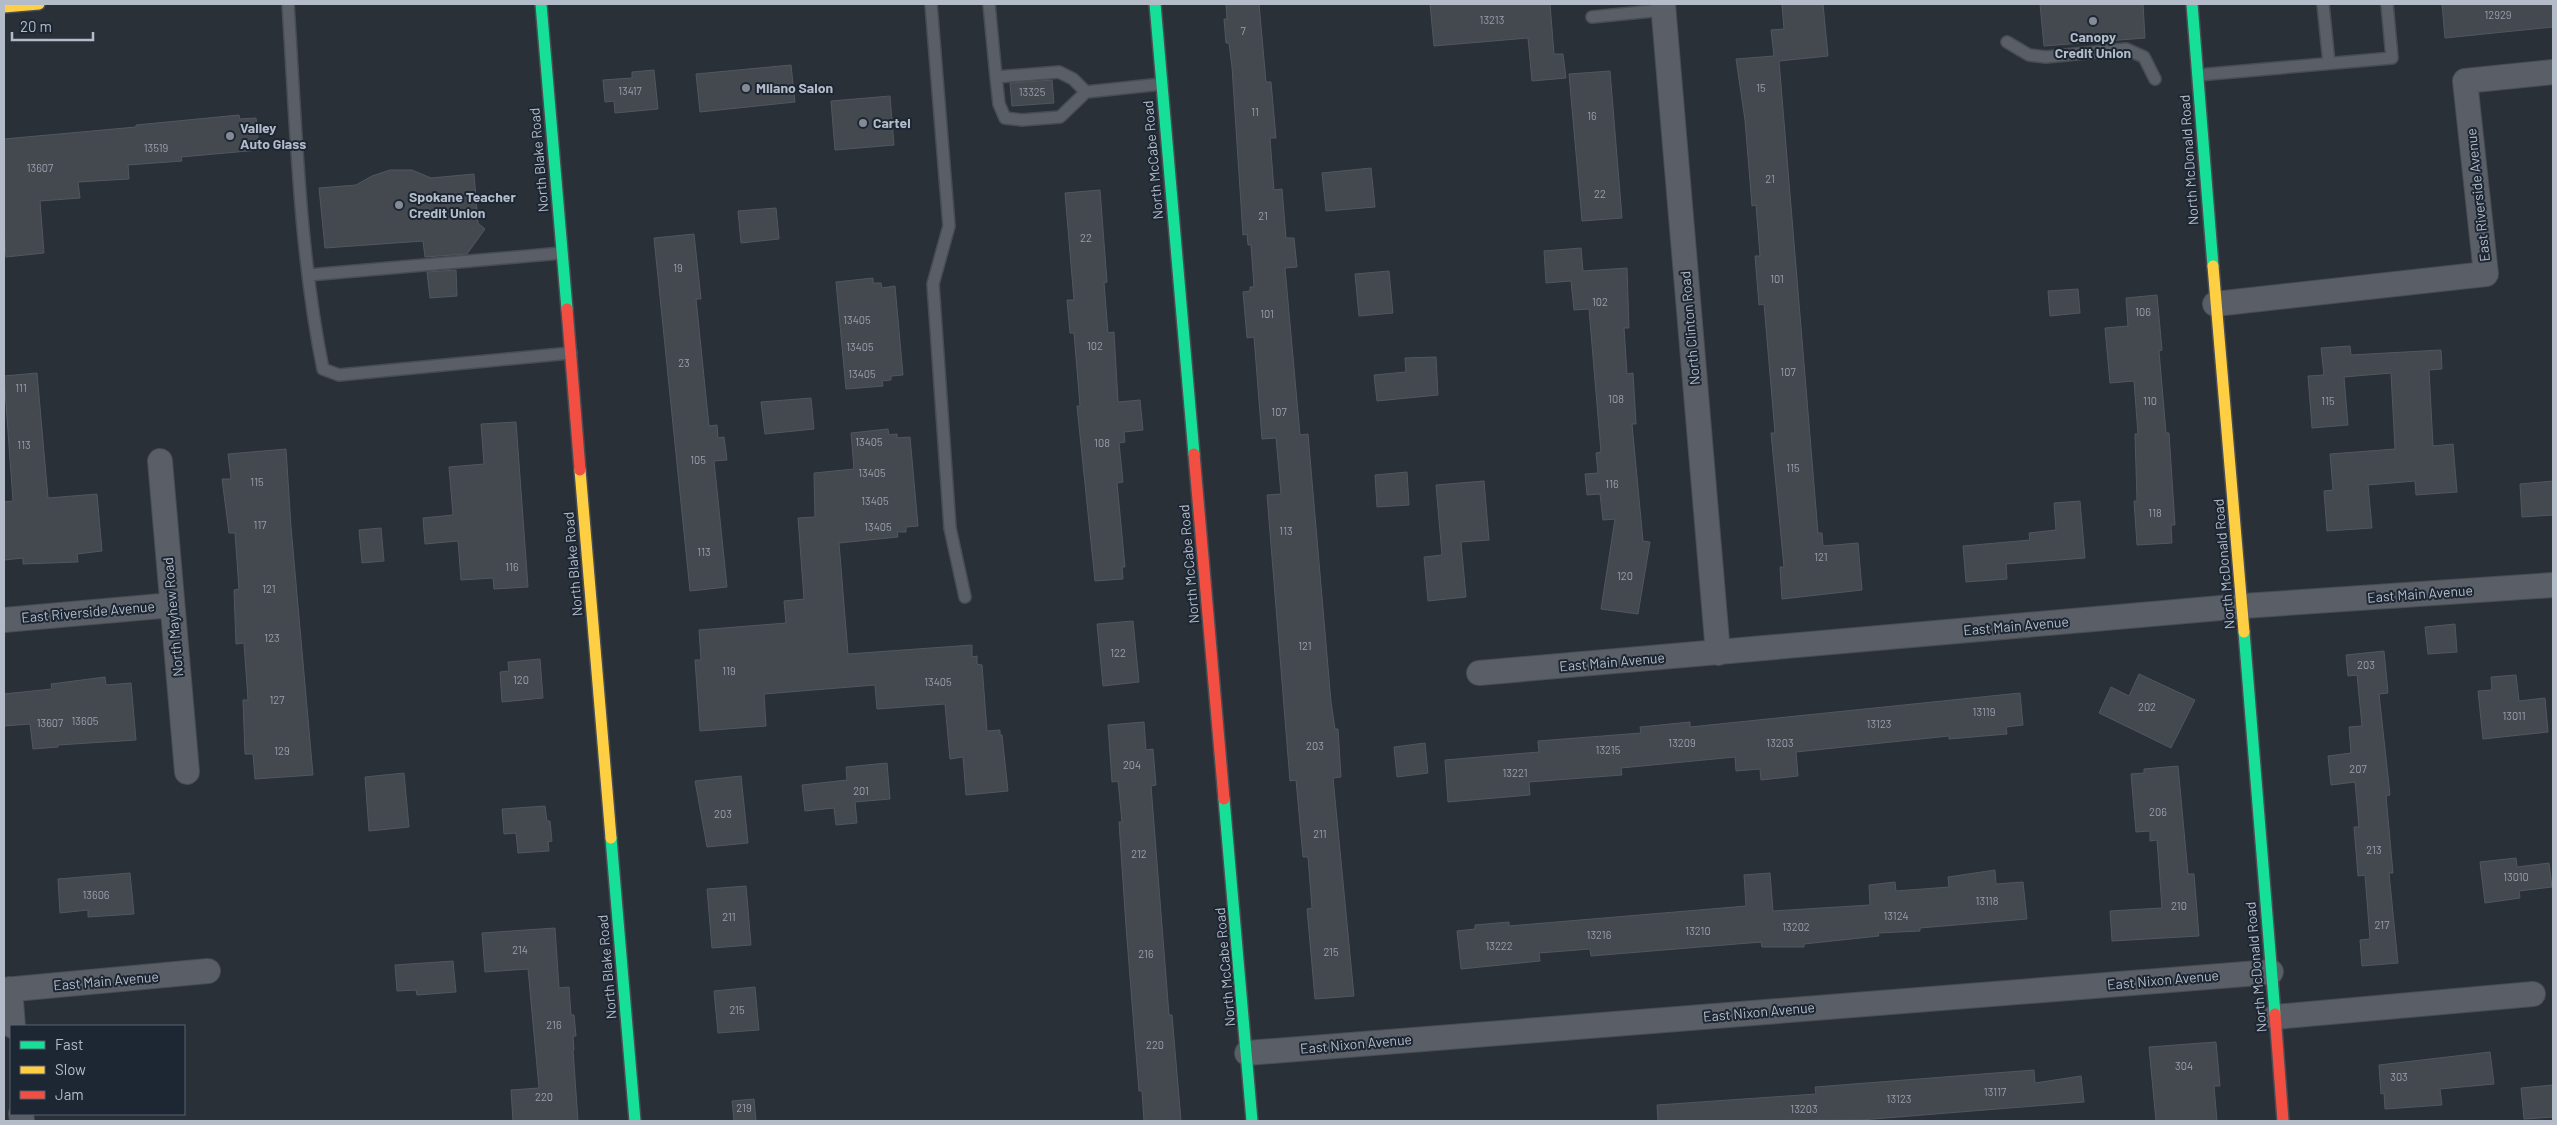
<svg xmlns="http://www.w3.org/2000/svg" width="2557" height="1125" font-family="Barlow,sans-serif">
	<rect width="100%" height="100%" fill="#2a3038"/>
	<!-- building -->
	<path fill="#444950" stroke="#52575f" d="M1226,4H1259L1266,82H1271L1276,138H1270L1274,190L1282,189L1286,238H1294L1297,267L1285,268L1300,435L1308,434L1331,702L1335,729H1338L1341,777L1333,778L1354,996L1315,999L1307,909L1312,908L1308,857H1303L1296,780L1290,781L1267,495L1281,494L1276,438L1262,439L1254,337L1247,338L1243,292L1250,291V287H1254L1251,245H1248L1247,234L1243,235L1232,67L1229,43H1226L1224,19H1227Z
		M1430,4H1550L1554,54H1563L1566,78L1532,81L1528,38L1434,46Z
		M1782,4H1823L1828,56L1779,61L1818,533H1822L1823,546L1858,543L1862,590L1782,599L1780,567H1784L1771,433H1775L1764,304L1759,305L1755,256H1760L1756,205L1752,206L1745,120L1736,59L1774,56L1771,30L1784,29Z
		M2040,4H2143L2145,38L2044,46Z
		M2442,4H2553V27L2445,38Z
		M791,65L795,102L700,112L696,74Z
		M654,70L658,109L615,113L614,101L605,102L603,80L632,78V72Z
		M1610,71L1622,218L1582,221L1569,74Z
		M1052,80L1054,103L1012,106L1010,83Z
		M890,96L894,145L835,150L831,101Z
		M239,115L240,119L256,118L259,150L181,157L182,161L128,165L129,179L78,182L80,198L40,201L44,253L6,257L4,230V139L136,127V125Z
		M1371,168L1375,207L1326,211L1322,173Z
		M390,170H412L431,178L474,174L478,223L485,229L467,254L425,257L423,241L325,248L319,188L356,185L372,176Z
		M1100,190L1107,282L1104,283L1108,333L1114,332L1118,402L1140,400L1143,430L1124,432L1125,442L1119,443L1123,482L1117,483L1125,567H1122L1123,579L1095,581L1077,406H1080L1074,333H1070L1067,300H1074L1065,193Z
		M776,208L779,239L741,243L738,211Z
		M694,234L701,299H696L709,426L717,425L718,438L724,437L727,460L714,461L727,587L690,591L654,238Z
		M1581,248L1583,271L1627,268L1629,328H1624L1627,374L1633,373L1636,424H1632L1643,541L1650,542L1638,614L1601,609L1615,519L1603,520L1600,494L1587,495L1585,474L1598,473L1596,453L1601,452L1589,309L1574,310L1571,281L1546,283L1544,251Z
		M456,270L457,296L430,298L427,272Z
		M1389,271L1393,313L1359,316L1355,274Z
		M873,278V283H881L882,288L895,286L903,375L891,376V380L882,381L883,386L846,389L836,282Z
		M2078,289L2080,313L2050,316L2048,291Z
		M2157,295L2162,350L2159,351L2166,433H2169L2175,525H2171L2172,543L2137,545L2134,501H2137L2135,434H2138L2134,381L2110,383L2105,328L2128,326L2126,298Z
		M2350,346L2351,355L2441,350L2442,369L2429,370L2433,446L2453,444L2457,492L2416,495L2415,481L2368,485L2372,528L2327,531L2324,491L2333,490L2330,454L2395,449L2391,373L2344,377L2348,425L2312,428L2308,376L2324,375L2321,348Z
		M1436,357L1438,395L1377,401L1374,375L1406,372L1405,358Z
		M37,373L48,498L97,494L102,551L77,554L78,562L23,564V558L4,560V502L13,501L4,376Z
		M811,398L814,429L765,434L761,402Z
		M516,422L528,587L494,589L493,578L461,580L458,541L425,544L423,518L453,515L449,467L484,464L481,424Z
		M888,429L889,435L897,434V438L910,437L918,526L906,527V532H897L898,537L839,543L848,654L972,645V657L977,656V664L982,665L987,731L1000,730V735H1002L1008,791L966,795L963,757L950,759L945,704L877,709L875,685L764,694L766,726L700,731L695,660H701L699,630L786,623L784,601L804,599L798,518L815,517L814,473L854,469L851,433Z
		M286,449L291,527L313,775L255,779L253,754H245L243,700H248L244,643L236,644L234,590L239,589L235,533H229L222,479H231L228,454Z
		M1407,472L1409,505L1377,507L1375,475Z
		M1484,481L1489,540L1461,542L1466,597L1428,601L1424,557L1442,555L1436,485Z
		M2553,481V515L2522,517L2520,484Z
		M2080,501L2085,558L2006,564L2007,579L1966,582L1963,546L2030,540L2029,533L2056,530L2054,503Z
		M381,528L384,561L362,563L359,530Z
		M1133,621L1139,682L1103,686L1097,624Z
		M2455,624L2457,652L2428,654L2425,627Z
		M2384,651L2388,693L2379,694L2390,795L2386,796L2393,873H2389L2398,963L2362,966L2360,940L2370,939L2365,875L2358,876L2354,827H2359L2355,782L2331,785L2328,756L2351,753L2349,727L2362,726L2357,675L2348,676L2346,655Z
		M540,659L543,698L502,702L500,672L509,671L508,662Z
		M2139,674L2195,700L2171,748L2099,713L2111,687L2129,696Z
		M2516,675L2519,701L2545,698L2548,732L2483,739L2478,691L2492,690L2491,677Z
		M105,677L106,685L131,683L136,740L58,745V747L33,749L30,724L4,726V694L52,689L51,684Z
		M2020,693L2023,725L2006,727L2007,734L1949,739V736L1796,752L1798,776L1761,780L1760,769L1736,771L1735,757L1621,768L1622,775L1529,782L1530,795L1448,802L1445,760L1539,752L1538,741L1641,733L1640,727L1690,722V727Z
		M1144,722L1146,750L1153,749L1156,785L1151,786L1169,1015H1172L1181,1121H1144L1142,1091H1139L1126,926L1119,822H1122L1118,781L1112,782L1108,725Z
		M1425,743L1428,773L1397,777L1394,747Z
		M887,763L890,799L855,802L857,823L836,825L834,808L805,811L802,785L847,780L846,767Z
		M2178,766L2188,874H2194L2199,936L2112,941L2110,911L2162,908L2157,840L2150,841V831L2136,832L2131,774L2144,773V769Z
		M404,773L409,827L369,831L365,777Z
		M741,776L748,843L707,847L695,781Z
		M545,806L547,821H550L552,841L548,842L549,851L518,853L516,833L504,834L502,809Z
		M2516,858L2517,867L2549,863L2552,887L2519,891L2520,898L2485,903L2480,862Z
		M1995,870L1996,884L2023,882L2027,919L1920,928V931L1878,933L1879,936L1804,944V947H1762L1761,942L1591,956L1590,949L1539,953L1540,961L1461,969L1457,931L1475,929V925L1509,922V926L1746,906L1744,875L1770,873L1773,911L1870,905L1869,885L1895,882L1896,891L1949,887L1948,877Z
		M130,873L134,914L88,917V910L60,913L58,879Z
		M746,886L751,945L712,948L707,889Z
		M555,928L559,988L569,987L571,1015H574L576,1036H573L574,1050H573L578,1121H513L511,1090L539,1088L528,969L485,972L482,933Z
		M453,961L456,992L417,995L416,990L397,991L395,965Z
		M755,987L759,1030L718,1033L714,991Z
		M2216,1042L2220,1086H2214L2217,1121H2156L2149,1047Z
		M2490,1052L2494,1084L2440,1089L2442,1105L2385,1109L2384,1093L2381,1094L2379,1065Z
		M2034,1070L2035,1083L2081,1076L2084,1102L1861,1120L1658,1121L1657,1105L1816,1094L1815,1087Z
		M2553,1085V1117L2524,1119L2521,1088Z
		M754,1099L756,1121H734L732,1101Z"/>
	<g fill="none" stroke-linecap="round" stroke-linejoin="round">
		<!-- lane casing -->
		<g stroke="#484c53" stroke-width="14">
			<path id="lane" d="M288,4C296,124 299,251 323,369L339,375L571,353
				M931,4L949,226L933,284L950,528L965,597
				M989,4L996,77L1059,72L1073,79L1086,92L1162,84
				M2323,4L2329,63
				M1592,17L1663,10
				M2007,42L2029,55L2046,57L2126,49L2144,57L2155,79
				M2198,75L2392,58L2387,4
				M996,77L999,104L1005,118L1022,120L1060,117L1086,92
				M309,275L562,253"/>
		</g>
		<!-- street casing -->
		<g stroke="#484c53" stroke-width="26">
			<path id="street" d="M1663,4L1718,653
				M2215,304L2486,274L2465,81L2553,72
				M160,461L187,772
				M4,620L172,605
				M1479,673L2243,606L2553,585
				M10,989L13,1026
				M4,990L208,971
				M2275,1017L2533,994
				M1247,1053L2271,972
				M21,1114L22,1121"/>
		</g>
		<!-- fast casing -->
		<g stroke="#484c53" stroke-width="14">
			<path id="fast" d="M541,4L567,309
				M1155,4L1194,454
				M2192,4L2213,266
				M2244,632L2275,1014
				M1224,799L1252,1121
				M611,838L635,1121"/>
		</g>
		<!-- slow casing -->
		<g stroke="#484c53" stroke-width="14">
			<path id="slow" d="M4,7L39,4
				M2213,266L2244,632
				M580,470L611,838"/>
		</g>
		<!-- jam casing -->
		<g stroke="#484c53" stroke-width="14">
			<path id="jam" d="M567,309L580,470
				M1194,454L1224,799
				M2275,1014L2283,1121"/>
		</g>
		<!-- lane -->
		<use href="#lane" stroke="#5a5e66" stroke-width="11"/>
		<!-- street -->
		<use href="#street" stroke="#5a5e66" stroke-width="24"/>
		<!-- fast -->
		<use href="#fast" stroke="#16e098" stroke-width="11"/>
		<!-- slow -->
		<use href="#slow" stroke="#ffcf43" stroke-width="11"/>
		<!-- jam -->
		<use href="#jam" stroke="#f24e42" stroke-width="11"/>
	</g>
	<!-- markers -->
	<g fill="#848b96" stroke="#1d2633" stroke-width="2">
		<circle cx="2093" cy="21" r="5"/>
		<circle cx="746" cy="88" r="5"/>
		<circle cx="863" cy="123" r="5"/>
		<circle cx="230" cy="136" r="5"/>
		<circle cx="399" cy="205" r="5"/>
	</g>
	<g text-anchor="middle" stroke-width="4" stroke-linejoin="round" paint-order="stroke">
		<!-- number labels -->
		<g font-size="11" fill="#989fab">
			<text x="2498" y="19">12929</text>
			<text x="1492" y="24">13213</text>
			<text x="1243" y="35">7</text>
			<text x="1761" y="92">15</text>
			<text x="630" y="95">13417</text>
			<text x="1032" y="96">13325</text>
			<text x="1255" y="116">11</text>
			<text x="1592" y="120">16</text>
			<text x="156" y="152">13519</text>
			<text x="40" y="172">13607</text>
			<text x="1770" y="183">21</text>
			<text x="1600" y="198">22</text>
			<text x="1263" y="220">21</text>
			<text x="1086" y="242">22</text>
			<text x="678" y="272">19</text>
			<text x="1777" y="283">101</text>
			<text x="1600" y="306">102</text>
			<text x="2143" y="316">106</text>
			<text x="1267" y="318">101</text>
			<text x="857" y="324">13405</text>
			<text x="1095" y="350">102</text>
			<text x="860" y="351">13405</text>
			<text x="684" y="367">23</text>
			<text x="1788" y="376">107</text>
			<text x="862" y="378">13405</text>
			<text x="21" y="392">111</text>
			<text x="1616" y="403">108</text>
			<text x="2150" y="405">110</text>
			<text x="2328" y="405">115</text>
			<text x="1279" y="416">107</text>
			<text x="869" y="446">13405</text>
			<text x="1102" y="447">108</text>
			<text x="24" y="449">113</text>
			<text x="698" y="464">105</text>
			<text x="1793" y="472">115</text>
			<text x="872" y="477">13405</text>
			<text x="257" y="486">115</text>
			<text x="1612" y="488">116</text>
			<text x="875" y="505">13405</text>
			<text x="2155" y="517">118</text>
			<text x="260" y="529">117</text>
			<text x="878" y="531">13405</text>
			<text x="1286" y="535">113</text>
			<text x="704" y="556">113</text>
			<text x="1821" y="561">121</text>
			<text x="512" y="571">116</text>
			<text x="1625" y="580">120</text>
			<text x="269" y="593">121</text>
			<text x="272" y="642">123</text>
			<text x="1305" y="650">121</text>
			<text x="1118" y="657">122</text>
			<text x="2366" y="669">203</text>
			<text x="729" y="675">119</text>
			<text x="521" y="684">120</text>
			<text x="938" y="686">13405</text>
			<text x="277" y="704">127</text>
			<text x="2147" y="711">202</text>
			<text x="1984" y="716">13119</text>
			<text x="2514" y="720">13011</text>
			<text x="85" y="725">13605</text>
			<text x="50" y="727">13607</text>
			<text x="1879" y="728">13123</text>
			<text x="1682" y="747">13209</text>
			<text x="1780" y="747">13203</text>
			<text x="1315" y="750">203</text>
			<text x="1608" y="754">13215</text>
			<text x="282" y="755">129</text>
			<text x="1132" y="769">204</text>
			<text x="2358" y="773">207</text>
			<text x="1515" y="777">13221</text>
			<text x="861" y="795">201</text>
			<text x="2158" y="816">206</text>
			<text x="723" y="818">203</text>
			<text x="1320" y="838">211</text>
			<text x="2374" y="854">213</text>
			<text x="1139" y="858">212</text>
			<text x="2516" y="881">13010</text>
			<text x="96" y="899">13606</text>
			<text x="1987" y="905">13118</text>
			<text x="2179" y="910">210</text>
			<text x="1896" y="920">13124</text>
			<text x="729" y="921">211</text>
			<text x="2382" y="929">217</text>
			<text x="1796" y="931">13202</text>
			<text x="1698" y="935">13210</text>
			<text x="1599" y="939">13216</text>
			<text x="1499" y="950">13222</text>
			<text x="520" y="954">214</text>
			<text x="1331" y="956">215</text>
			<text x="1146" y="958">216</text>
			<text x="737" y="1014">215</text>
			<text x="554" y="1029">216</text>
			<text x="1155" y="1049">220</text>
			<text x="2184" y="1070">304</text>
			<text x="2399" y="1081">303</text>
			<text x="1995" y="1096">13117</text>
			<text x="544" y="1101">220</text>
			<text x="1899" y="1103">13123</text>
			<text x="744" y="1112">219</text>
			<text x="1804" y="1113">13203</text>
		</g>
		<!-- poi labels -->
		<g font-size="14" font-weight="bold" fill="#b4bcc9" stroke="#1d2633" text-anchor="start">
			<text x="2093" y="42" text-anchor="middle">Canopy<tspan x="2093" dy="16">Credit Union</tspan></text>
			<text x="756" y="93">Milano Salon</text>
			<text x="873" y="128">Cartel</text>
			<text x="240" y="133">Valley<tspan x="240" dy="16">Auto Glass</tspan></text>
			<text x="409" y="202">Spokane Teacher<tspan x="409" dy="16">Credit Union</tspan></text>
		</g>
		<!-- street labels -->
		<g font-size="14" fill="#b4bcc9" stroke="#1d2633">
			<text transform="translate(539 160) rotate(-95)" y="5">North Blake Road</text>
			<text transform="translate(1153 160) rotate(-95)" y="5">North McCabe Road</text>
			<text transform="translate(2189 160) rotate(-94)" y="5">North McDonald Road</text>
			<text transform="translate(2478 195) rotate(-96)" y="5">East Riverside Avenue</text>
			<text transform="translate(1690 328) rotate(-95)" y="5">North Clinton Road</text>
			<text transform="translate(573 564) rotate(-95)" y="5">North Blake Road</text>
			<text transform="translate(1189 564) rotate(-95)" y="5">North McCabe Road</text>
			<text transform="translate(2224 564) rotate(-95)" y="5">North McDonald Road</text>
			<text transform="translate(2420 594) rotate(-4)" y="5">East Main Avenue</text>
			<text transform="translate(88 612) rotate(-5)" y="5">East Riverside Avenue</text>
			<text transform="translate(173 617) rotate(-95)" y="5">North Mayhew Road</text>
			<text transform="translate(2016 626) rotate(-5)" y="5">East Main Avenue</text>
			<text transform="translate(1612 662) rotate(-5)" y="5">East Main Avenue</text>
			<text transform="translate(607 967) rotate(-95)" y="5">North Blake Road</text>
			<text transform="translate(1225 967) rotate(-95)" y="5">North McCabe Road</text>
			<text transform="translate(2256 967) rotate(-95)" y="5">North McDonald Road</text>
			<text transform="translate(2163 980) rotate(-5)" y="5">East Nixon Avenue</text>
			<text transform="translate(106 981) rotate(-5)" y="5">East Main Avenue</text>
			<text transform="translate(1759 1012) rotate(-5)" y="5">East Nixon Avenue</text>
			<text transform="translate(1356 1044) rotate(-5)" y="5">East Nixon Avenue</text>
		</g>
	</g>
	<!-- border -->
	<rect width="2557" height="1125" fill="none" stroke="#b4bcc9" stroke-width="10"/>
	<!-- legend -->
	<rect x="10" y="1025" width="175" height="90" fill="#1d2633" stroke="#59626f"/>
	<rect x="20" y="1041" width="25" height="8" fill="#16e098" stroke="#59626f"/>
	<text x="55" y="1050" font-size="15" fill="#b4bcc9">Fast</text>
	<rect x="20" y="1066" width="25" height="8" fill="#ffcf43" stroke="#59626f"/>
	<text x="55" y="1075" font-size="15" fill="#b4bcc9">Slow</text>
	<rect x="20" y="1091" width="25" height="8" fill="#f24e42" stroke="#59626f"/>
	<text x="55" y="1100" font-size="15" fill="#b4bcc9">Jam</text>
	<!-- scale -->
	<path d="M12 32v8h81v-8" fill="none" stroke="#b4bcc9" stroke-width="2.5"/>
	<text x="20" y="32" font-size="15" fill="#b4bcc9" stroke="#1d2633" stroke-width="4" paint-order="stroke">20 m</text>
</svg>
